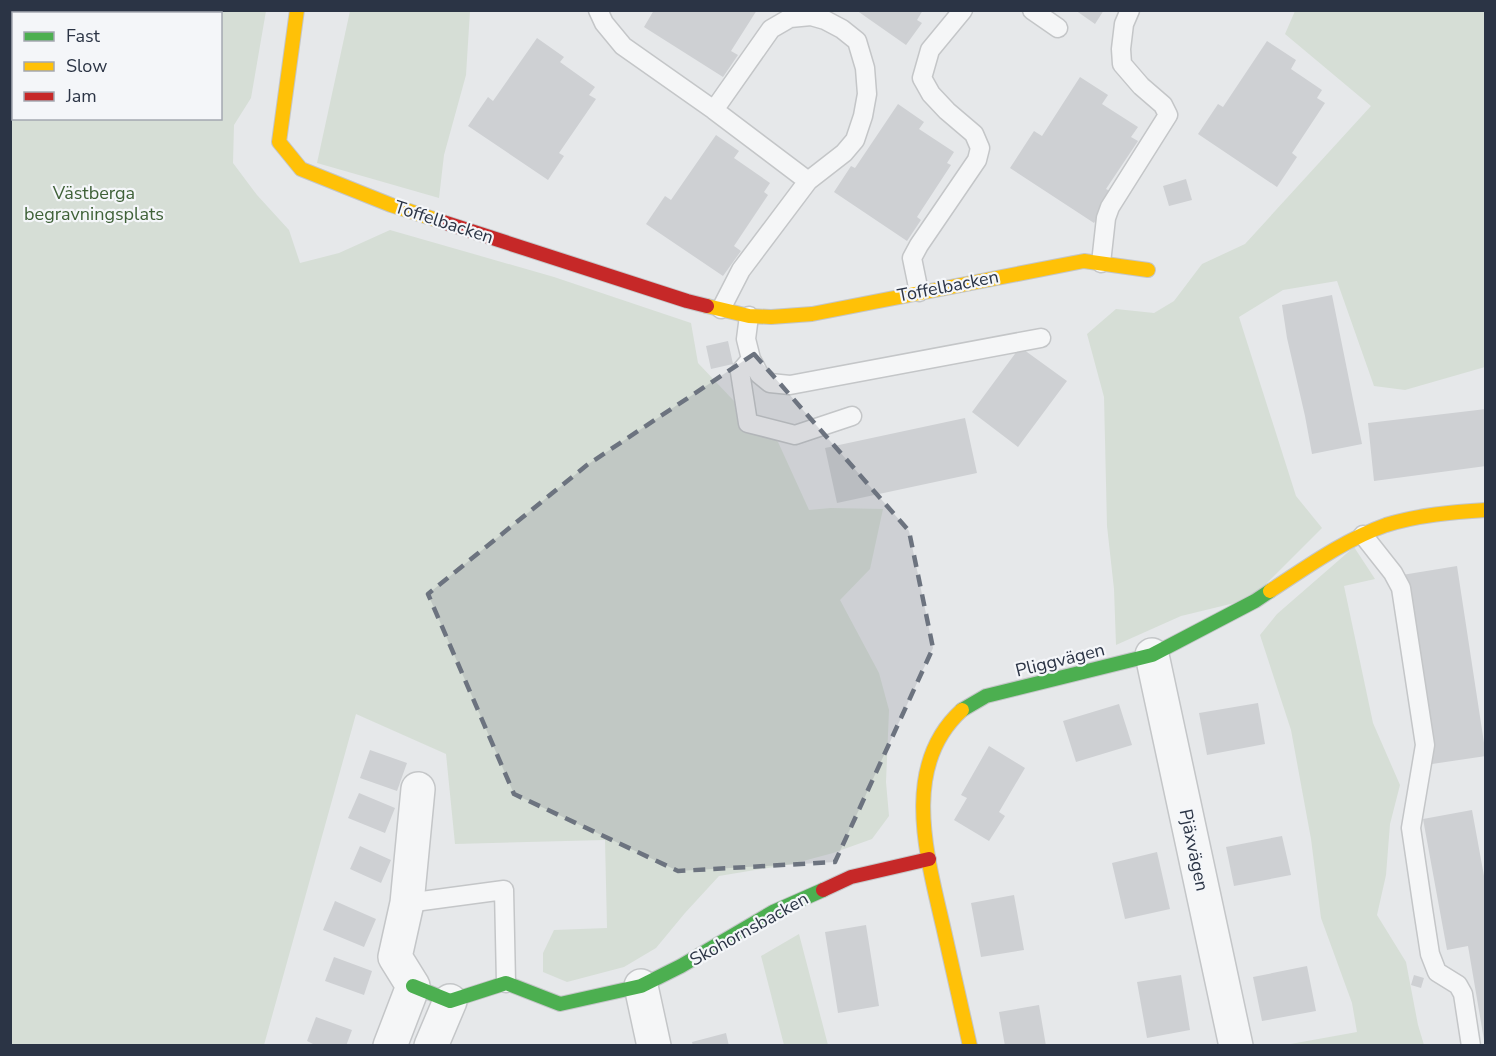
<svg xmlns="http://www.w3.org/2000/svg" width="1496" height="1056" font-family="'Nunito Sans',sans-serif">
	<rect width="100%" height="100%" fill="#e6e8ea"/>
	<!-- green -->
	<path fill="#d6ded6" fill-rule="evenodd" d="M10,11H266L251,98L234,125L233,163L257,195L289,230L300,263L339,253L390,230L554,277L691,323L698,363L733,400L778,442L809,510L831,508L883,509L870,569L840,600L879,673L889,710L886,782L889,816L872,839L833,853L792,864L719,876L685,913L656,948L624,967L567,982L543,972V953L554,930L607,928L605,840L455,844L446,754L356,714L264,1045H11ZM14,14H220V118H14Z
		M350,11H470L466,75L444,155L439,198L317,163Z
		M1295,11H1485V367L1405,390L1374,386L1337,281L1283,290L1239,317L1296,496L1322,528L1251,599L1181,616L1116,645L1114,589L1107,526L1104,397L1087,334L1116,309L1154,313L1174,301L1202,264L1245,244L1371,106L1285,34Z
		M1354,547L1375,579L1344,586L1373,723L1400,785L1390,824L1386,875L1377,915L1406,962L1418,1025L1424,1045H1285L1357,1032L1352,1003L1321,918L1311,839L1291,730L1260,635L1277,614Z
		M799,934L828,1045H784L761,956Z"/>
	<!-- building -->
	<path fill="#ced0d3" d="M654,10H757L731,51L738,55L723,77L644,27Z
		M856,10H923L917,20L922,23L906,45Z
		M1075,10H1104L1095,24Z
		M537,38L564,57L560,62L595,87L589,95L596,99L559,153L564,156L548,180L468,126L488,97L493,101Z
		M1267,41L1296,60L1291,69L1322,90L1317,98L1325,103L1292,153L1297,157L1277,187L1198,134L1218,104L1223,107Z
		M1080,77L1108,95L1102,104L1138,127L1131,137L1138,141L1106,189L1114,193L1094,223L1010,168L1034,131L1042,136Z
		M898,104L924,122L919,129L954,152L947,163L951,165L917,217L921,220L907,241L834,192L851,166L855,168Z
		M716,135L739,151L734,158L770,183L764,192L768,195L734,246L741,251L723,276L646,224L665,196L671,200Z
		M1186,179L1192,200L1169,206L1163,186Z
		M1332,295L1362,444L1312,454L1305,416L1287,338L1282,305Z
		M728,341L733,364L711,369L706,346Z
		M1020,347L1067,381L1018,447L972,412Z
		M1486,409V466L1374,481L1368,423Z
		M965,418L977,473L837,503L825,448Z
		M1457,566L1486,756L1432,764L1402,575Z
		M1258,703L1265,744L1207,755L1199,713Z
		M1119,704L1132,745L1076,762L1063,721Z
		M989,746L1025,768L999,812L1005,816L989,841L954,820L967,798L961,795Z
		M370,750L407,763L397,791L360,778Z
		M359,793L395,808L385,833L348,818Z
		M1472,810L1486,887V1040H1484L1468,946L1447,950L1423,819Z
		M1282,836L1291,875L1234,886L1226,847Z
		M360,846L391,860L381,883L350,869Z
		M1157,852L1170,909L1125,919L1112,863Z
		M1014,895L1024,950L981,957L971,903Z
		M335,901L376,919L364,947L323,930Z
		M866,925L879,1006L838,1013L825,932Z
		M334,957L372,971L364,995L325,981Z
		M1307,966L1316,1011L1262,1021L1253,977Z
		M1181,975L1190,1030L1147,1038L1137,982Z
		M1414,975L1424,978L1421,988L1411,985Z
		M1039,1005L1046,1046H1005L999,1012Z
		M316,1017L352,1030L346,1046H317L307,1041Z
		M726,1033L729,1046H693L692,1042Z"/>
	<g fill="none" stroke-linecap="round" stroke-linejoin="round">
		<!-- lane casing -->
		<g stroke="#c4c6c8" stroke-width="21">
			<path id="lane" d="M598,10L604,23L623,46L714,110L771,29L790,18L811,16L825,20L842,29L857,41L865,68L867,94L863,116L855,140L844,153L808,181L741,270L721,309
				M1032,10L1058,28
				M714,110L808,181
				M1101,263L1106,218L1110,207L1168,115L1163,105L1141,86L1122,64L1121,49L1124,24L1130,10
				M919,292L912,258L919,245L977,160L980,148L974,134L947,111L931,94L922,78L930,50L963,10
				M749,316L746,339L751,359L759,374L770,383L790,385L1041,338
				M751,359L740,372L748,423L795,435L852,416
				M1363,535L1393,573L1401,588L1425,745L1411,828L1423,909L1430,954L1437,972L1458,985L1463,994L1471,1046
				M407,903L504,890L506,983"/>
		</g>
		<!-- street casing -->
		<g stroke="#c4c6c8" stroke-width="36">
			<path id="street" d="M1152,655L1236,1046
				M641,986L654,1046
				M390,1046L413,986L395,957L407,903L418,789
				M431,1046L450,1001"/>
		</g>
		<!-- fast casing -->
		<g stroke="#c4c6c8" stroke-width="16">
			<path id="fast" d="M962,710L986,696L1152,655L1255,601L1270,591
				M413,986L450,1001L506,983L560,1004L641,986L681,966L773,912L823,890"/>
		</g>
		<!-- slow casing -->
		<g stroke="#c4c6c8" stroke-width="16">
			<path id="slow" d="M297,10L279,142L301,169L391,205L443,222
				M707,306L749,316L771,317L812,314L1084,261L1148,270
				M1270,591C1307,567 1344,540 1386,525C1418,515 1453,512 1486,510
				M962,710C900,766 927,856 943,926C952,966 961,1006 970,1046"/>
		</g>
		<!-- jam casing -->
		<g stroke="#c4c6c8" stroke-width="16">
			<path id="jam" d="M443,222L687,301L707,306
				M823,890L851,877L929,859"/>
		</g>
		<!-- lane -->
		<use href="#lane" stroke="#f5f6f7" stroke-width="18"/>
		<!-- street -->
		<use href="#street" stroke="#f5f6f7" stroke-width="33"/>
		<!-- fast -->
		<use href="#fast" stroke="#4caf50" stroke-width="14"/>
		<!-- slow -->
		<use href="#slow" stroke="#ffc107" stroke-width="14"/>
		<!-- jam -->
		<use href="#jam" stroke="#c62828" stroke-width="14"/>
	</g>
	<!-- marked area -->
	<path fill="#6c737f" fill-opacity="0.2" stroke="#6c737f" stroke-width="4.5" stroke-dasharray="12 8" stroke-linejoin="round" d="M754,354L909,531L933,648L835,862L678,871L514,794L428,594L587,465Z"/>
	<g text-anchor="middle" stroke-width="4.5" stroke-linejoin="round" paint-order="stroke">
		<!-- park labels -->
		<g font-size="18" fill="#3f6138" stroke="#f4f6f9">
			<text x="94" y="199">Västberga<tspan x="94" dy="21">begravningsplats</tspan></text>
		</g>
		<!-- street labels -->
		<g font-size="18" fill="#2b3445" stroke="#f4f6f9">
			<text transform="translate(444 222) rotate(18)" y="6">Toffelbacken</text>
			<text transform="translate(948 286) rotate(-11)" y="6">Toffelbacken</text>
			<text transform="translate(1060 660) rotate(-14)" y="6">Pliggvägen</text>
			<text transform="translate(1194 850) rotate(78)" y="6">Pjäxvägen</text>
			<text transform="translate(749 929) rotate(-29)" y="6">Skohornsbacken</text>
		</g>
	</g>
	<!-- border -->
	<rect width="1496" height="1056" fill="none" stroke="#2b3445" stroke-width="24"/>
	<!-- legend -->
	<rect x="12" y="12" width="210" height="108" fill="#f4f6f9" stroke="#a4a8b1" stroke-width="1.5"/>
	<rect x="24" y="32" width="30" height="9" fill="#4caf50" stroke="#a4a8b1" stroke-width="1.5"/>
	<text x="66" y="42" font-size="18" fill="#2b3445">Fast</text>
	<rect x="24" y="62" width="30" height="9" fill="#ffc107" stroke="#a4a8b1" stroke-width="1.5"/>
	<text x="66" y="72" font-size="18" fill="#2b3445">Slow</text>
	<rect x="24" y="92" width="30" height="9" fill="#c62828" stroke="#a4a8b1" stroke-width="1.5"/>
	<text x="66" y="102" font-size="18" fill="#2b3445">Jam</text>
</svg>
